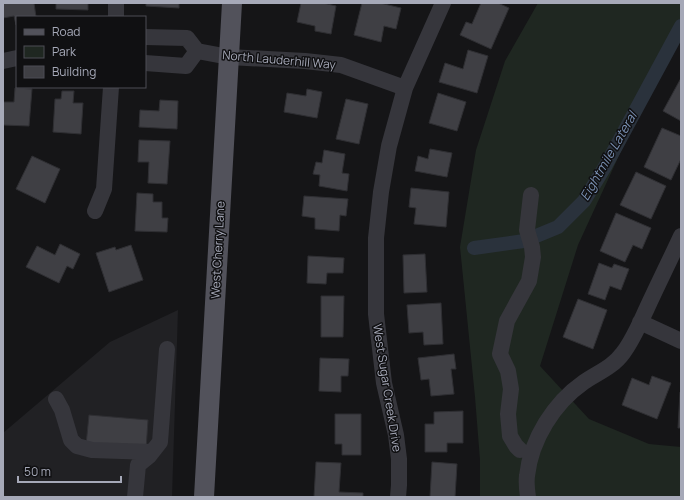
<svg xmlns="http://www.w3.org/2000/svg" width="684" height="500" font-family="Manrope,sans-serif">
	<rect width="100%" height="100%" fill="#151517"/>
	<!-- built -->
	<path fill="#212124" d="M178,310L172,497H3V433L110,342Z"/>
	<!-- green -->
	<path fill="#1f2721" d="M538,3H681V33L622,149L578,245L540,366L589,419L649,444L681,447V497H480V460L475,397L460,247L476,150L505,61Z"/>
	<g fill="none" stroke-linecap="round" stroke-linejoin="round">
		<!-- canal -->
		<path stroke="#2a323c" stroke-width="14" d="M474,248L524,241L558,227L584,201L606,165L681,26"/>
	</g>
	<!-- building -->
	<path fill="#3f3f44" stroke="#2f2f33" d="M3,3H34L36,17H17V25H16L14,16L3,18Z
		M56,3H88V10L56,9Z
		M146,3H179V8L146,6Z
		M301,3H323L336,6L331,34L315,31V26L297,22Z
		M362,3H380L401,8L396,29L384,26L381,42L354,35Z
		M481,3H498L509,8L491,49L460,35L466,22L472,24Z
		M468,50L488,56L477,93L439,82L445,63L463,69Z
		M681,78V121L663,111Z
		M15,88L32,89L29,126L3,125V102H14Z
		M307,89L322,92L317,118L284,112L287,93L306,96Z
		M62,91H74L73,103H83L81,134L53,132L55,99H61Z
		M438,93L466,102L457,131L429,123Z
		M346,99L368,104L359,144L336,139Z
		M160,100L178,101L177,129L139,127L140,110L159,111Z
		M662,128L681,136V159L671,180L644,167Z
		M139,140L170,141L167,184L148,183L149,162H138Z
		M430,149L452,153L447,177L415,171L418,156L428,159Z
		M324,150L345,154L342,173L349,174L347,191L319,186L320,175L313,174L316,162L322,163Z
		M32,156L60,169L45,203L16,189Z
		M636,172L666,186L651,219L620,205Z
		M411,188L449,192L446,227L414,224L416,208L409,207Z
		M137,193L153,194V202H162V218H168L167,232L135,231Z
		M304,196L348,199L346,216L340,215L339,231L315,229V218L302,216Z
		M616,213L651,228L642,249L633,245L625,262L600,251Z
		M60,244L80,254L73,269L67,266L59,283L26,267L37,246L55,255Z
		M131,245L143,280L109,292L96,253L115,247L116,250Z
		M425,254L427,292L404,293L403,255Z
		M308,256L344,258L343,273H327L326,284L307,283Z
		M599,263L612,268L614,264L629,269L621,290L610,286L605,300L588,294Z
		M321,296H344L343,337H321Z
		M578,299L607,310L593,349L563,337Z
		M441,303L443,344L424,345L423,332L409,333L407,305Z
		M454,354L456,369H451L454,394L431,396L429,379L421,380L418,358Z
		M320,358L349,359L348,376H341V392L319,391Z
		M652,376L671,383L657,419L622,405L632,378L649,385Z
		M680,392L681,393V428H678Z
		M463,411V443H447V452H425V424H434V412Z
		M335,414H361V455H342V444H335Z
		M89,415L148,420L146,450L86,445Z
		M316,462L341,463L339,492L363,493V497H314Z
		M432,462L457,464L455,497H430Z"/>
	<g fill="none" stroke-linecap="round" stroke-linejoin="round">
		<!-- minor -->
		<path stroke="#36363c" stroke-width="16" d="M116,17V3
			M145,37L187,38L197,51L229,57L305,61L341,65L405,88
			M3,61L17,58
			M145,63L186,66L197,51
			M95,211L104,189L111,87
			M640,322L681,341
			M56,399L62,410L71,440L77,446L92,450L152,452
			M520,450L516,446L510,436L508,414L511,389L508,371L500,354L507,321L529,281L533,257L532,247L527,230L531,195
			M135,497L138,465L149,456L160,442L167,349
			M398,497L399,485V459L396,435L384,383L376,314V238L381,192L389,146L405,88L443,3
			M528,497C527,490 526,483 527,476C531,439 554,403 584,382C597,373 613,367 623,353C633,340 640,323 647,308C658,284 670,260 681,236"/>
		<!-- major -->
		<path stroke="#52525b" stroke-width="20" d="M204,497L232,3"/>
	</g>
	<g text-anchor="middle" stroke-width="3" stroke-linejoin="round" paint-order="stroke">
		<!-- street labels -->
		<g font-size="12" fill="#a6a9b8" stroke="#101012">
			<text transform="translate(279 60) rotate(5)" y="4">North Lauderhill Way</text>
			<text transform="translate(218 250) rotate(-87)" y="4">West Cherry Lane</text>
			<text transform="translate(387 388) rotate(81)" y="4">West Sugar Creek Drive</text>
		</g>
		<!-- water labels -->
		<g font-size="13" font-style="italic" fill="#7b92b5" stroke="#101012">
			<text transform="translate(608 156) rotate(-60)" y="5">Eightmile Lateral</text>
		</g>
	</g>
	<!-- border -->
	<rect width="684" height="500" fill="none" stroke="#a6a9b8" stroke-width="8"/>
	<!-- legend -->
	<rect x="16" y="16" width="130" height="72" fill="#101012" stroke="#4c4d54"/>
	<rect x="24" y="29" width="20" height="6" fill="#52525b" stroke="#4c4d54"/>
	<text x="52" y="36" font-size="12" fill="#a6a9b8">Road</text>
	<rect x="24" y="46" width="20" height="12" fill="#1f2721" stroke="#4c4d54"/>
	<text x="52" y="56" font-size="12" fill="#a6a9b8">Park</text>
	<rect x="24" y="66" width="20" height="12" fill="#3f3f44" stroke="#4c4d54"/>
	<text x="52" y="76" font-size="12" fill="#a6a9b8">Building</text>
	<!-- scale -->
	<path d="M18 476v6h103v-6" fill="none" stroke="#a6a9b8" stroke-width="2"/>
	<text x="24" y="476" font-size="12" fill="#a6a9b8" stroke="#101012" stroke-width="3" paint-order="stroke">50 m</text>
</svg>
